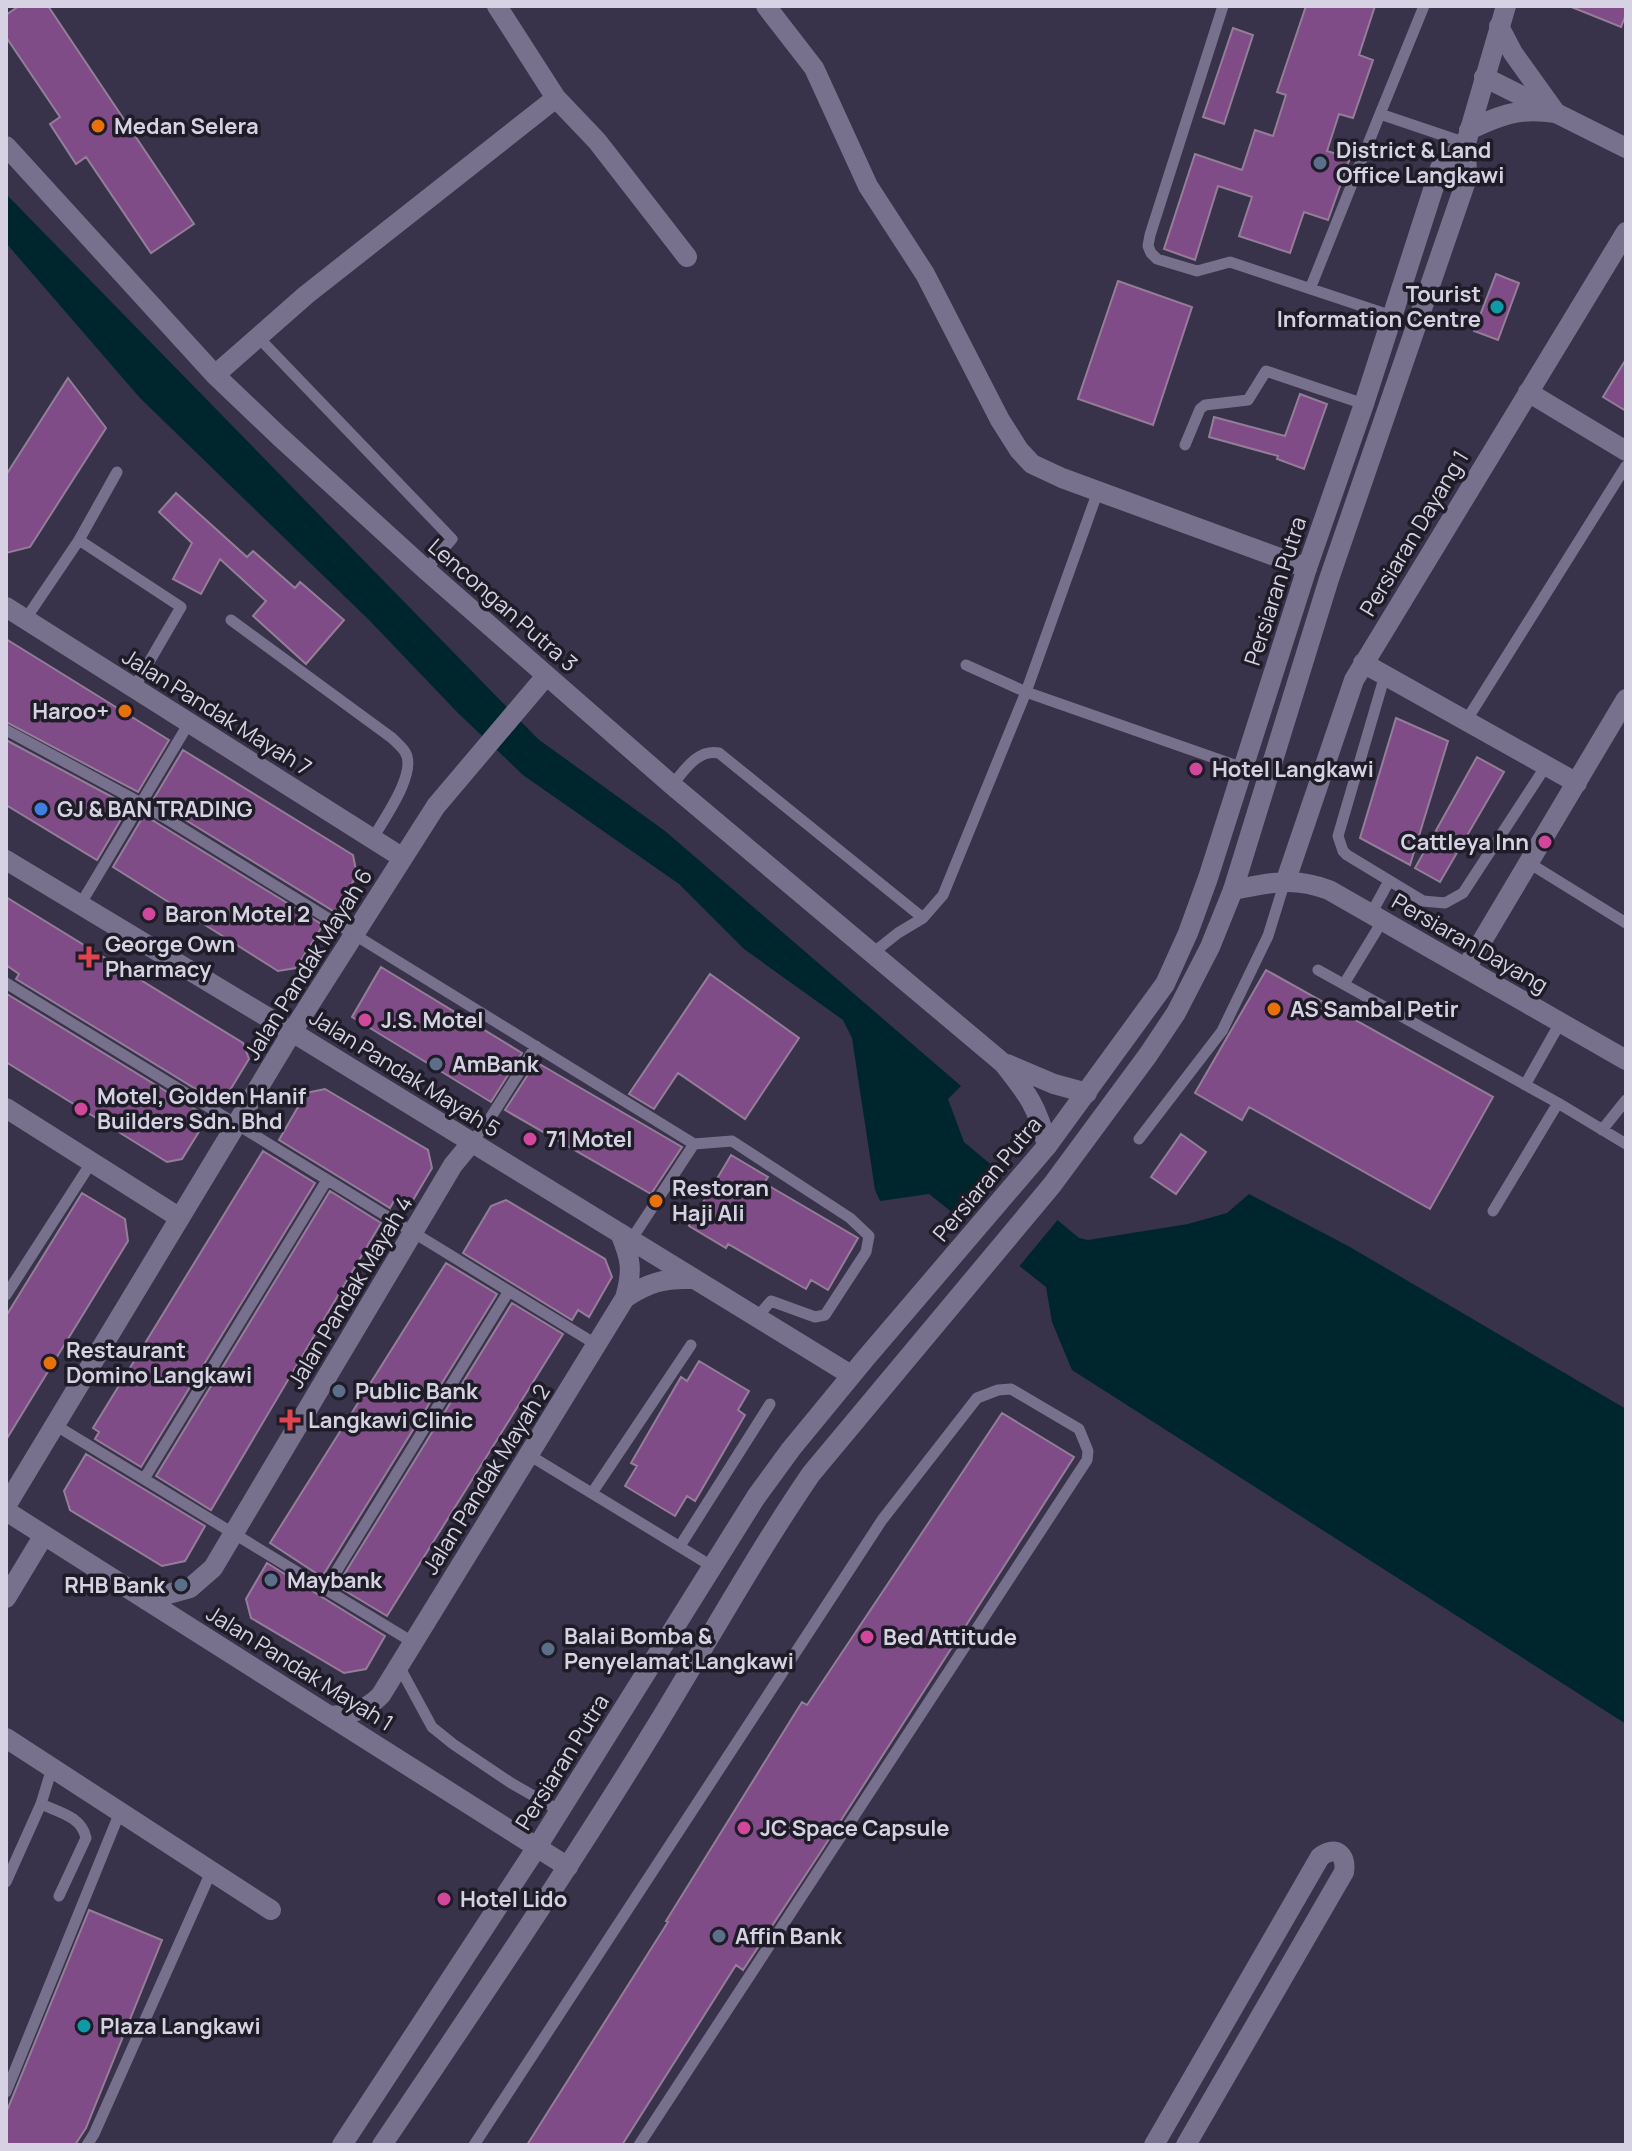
<svg xmlns="http://www.w3.org/2000/svg" width="1632" height="2151" font-family="Manrope,sans-serif">
	<rect width="100%" height="100%" fill="#38324b"/>
	<!-- water -->
	<path fill="#00262d" d="M6,194L538,739L665,831L961,1086L948,1099L964,1142L1079,1238L1088,1240L1188,1224L1227,1213L1249,1194L1350,1247L1626,1409V1724L1072,1370L1052,1322L1046,1287L929,1194L880,1201L875,1190L852,1038L843,1020L744,949L679,884L523,775L458,713L369,620L140,398L6,243Z"/>
	<!-- pier -->
	<path fill="#38324b" d="M997,1164L1060,1217L1017,1269L952,1218Z"/>
	<!-- building -->
	<path fill="#804c88" stroke="#947e97" stroke-width="2" d="M19,6H48L194,224L151,253L86,157L76,164L50,124L60,117L6,37V15Z
		M1306,6H1375L1359,55L1373,60L1353,118L1339,114L1327,151L1350,158L1328,220L1304,212L1290,253L1239,236L1252,197L1218,186L1195,260L1164,249L1195,154L1242,170L1255,130L1273,136L1286,95L1277,92Z
		M1569,6H1626V14L1621,27Z
		M1233,28L1253,35L1224,124L1203,117Z
		M1496,274L1519,283L1498,340L1474,331Z
		M1118,281L1192,307L1153,425L1078,399Z
		M1626,359V411L1603,397Z
		M68,378L106,428L30,547L6,553V475Z
		M1300,394L1327,404L1304,469L1277,459L1278,456L1209,437L1214,417L1285,436Z
		M176,493L247,557L253,551L295,588L300,582L344,620L306,664L253,616L266,601L220,559L201,594L173,579L192,543L159,512Z
		M6,639L169,740L138,792L6,722Z
		M1396,718L1448,741L1410,865L1360,838Z
		M6,740L129,806L97,860L6,805Z
		M183,750L353,855L357,875L335,912L153,800Z
		M1477,757L1504,772L1440,882L1415,868Z
		M144,815L323,925L296,968L278,971L113,867Z
		M6,897L243,1043L249,1059L224,1100L220,1098L217,1102L16,979L19,974L6,965Z
		M381,967L522,1053L491,1102L352,1017Z
		M1266,970L1493,1097L1430,1209L1249,1107L1242,1120L1195,1093Z
		M710,974L799,1038L745,1119L678,1073L654,1109L629,1094Z
		M7,994L208,1117L182,1159L167,1162L6,1062Z
		M536,1062L682,1147L651,1194L505,1110Z
		M325,1089L428,1150L432,1168L409,1207L395,1199L390,1208L279,1140L306,1093Z
		M1181,1134L1206,1152L1176,1194L1151,1177Z
		M263,1151L315,1183L141,1467L95,1439L99,1432L93,1428Z
		M731,1155L768,1177L764,1183L858,1238L828,1290L811,1280L806,1289L728,1244L726,1248L689,1226Z
		M330,1191L381,1223L211,1510L156,1476Z
		M82,1193L125,1219L128,1241L6,1440V1316Z
		M506,1200L605,1259L612,1277L589,1317L578,1310L572,1320L463,1253L491,1206Z
		M446,1263L497,1294L322,1577L270,1543Z
		M512,1303L563,1334L387,1616L337,1586Z
		M699,1361L749,1391L738,1410L745,1415L695,1501L687,1496L675,1516L625,1486L637,1466L631,1463L681,1377L687,1381Z
		M1002,1413L1074,1457L820,1853L743,1970L736,1965L622,2145H527L668,1922L666,1921L802,1702L807,1705Z
		M86,1454L205,1526L185,1561L162,1566L70,1510L64,1491Z
		M267,1563L385,1636L366,1669L344,1673L251,1618L246,1599Z
		M89,1910L162,1940L86,2128L75,2145H6V2113Z"/>
	<g fill="none" stroke-linecap="round" stroke-linejoin="round">
		<!-- service -->
		<path stroke="#77718e" stroke-width="11" d="M1223,6L1150,235L1148,246L1151,253L1157,259L1197,271L1230,262L1392,316
			M1424,6L1380,114L1466,143
			M1310,289L1380,114
			M258,337L452,539L426,570
			M1185,445L1200,409L1205,405L1248,400L1266,371L1364,404
			M79,540L181,607L134,688
			M25,620L79,540L117,472
			M231,620L392,738C396,742 402,747 405,752C418,772 384,819 373,838
			M966,665L1026,692L1243,768
			M1385,675L1338,836L1343,851L1347,855L1423,901L1445,903L1463,893L1546,766
			M1466,721L1626,466
			M6,730L141,803L694,1144L732,1141L850,1218L869,1236L866,1252L825,1315L815,1317L771,1301L757,1317
			M672,785C685,770 697,749 719,753L923,918
			M1529,863L1626,923
			M80,905L189,723
			M1371,914L1389,881
			M874,952L898,933L923,918L943,895L1026,692L1098,491
			M1318,970L1558,1103L1626,1144
			M6,983L597,1345
			M1344,984L1383,920
			M1525,1085L1560,1023
			M1602,1130L1626,1100
			M1139,1139L1222,1031L1268,936L1285,881
			M472,1142L489,1120L536,1046
			M1493,1211L1558,1103
			M631,1240L694,1144
			M6,1295L91,1163
			M55,1425L414,1643
			M529,1455L713,1567
			M144,1479L327,1180
			M592,1493L691,1345
			M680,1546L770,1404
			M326,1588L509,1291
			M399,1666L432,1727L453,1744L511,1783L560,1811
			M41,1804C59,1812 82,1817 86,1838L59,1896
			M6,1882L41,1804L52,1768
			M6,2092L120,1812
			M87,2145L94,2134L211,1872
			M474,2145L882,1520L977,1398L998,1390L1011,1389L1079,1429L1088,1451L1087,1460L639,2145"/>
		<!-- minor -->
		<path stroke="#77718e" stroke-width="20" d="M497,6L556,98L597,141L687,257
			M766,6L814,68L868,186L925,274L1000,420L1019,450L1032,464L1062,478L1307,568
			M1484,77L1626,148
			M6,146L215,375L279,436L426,570L672,785L1003,1063C1027,1093 1038,1107 1047,1146
			M215,375L306,295L556,98
			M1528,392L1626,451
			M6,607L403,858
			M1363,663L1577,783
			M6,860L292,1032L851,1375
			M1286,880L1354,680L1626,232
			M1233,890C1270,883 1292,876 1329,890L1626,1060
			M1466,968L1626,699
			M1007,1064L1054,1084L1087,1093
			M6,1108L180,1218
			M625,1298C648,1283 664,1278 691,1279
			M6,1506L292,1032L436,806L546,676
			M6,1511L568,1867
			M6,1598L44,1535
			M146,1600L190,1588L213,1568L453,1165L472,1142
			M331,1716C351,1714 367,1710 381,1695L625,1298C633,1270 631,1259 620,1233
			M6,1738L271,1910
			M1154,2145L1320,1857C1335,1845 1347,1854 1344,1872L1186,2145"/>
		<!-- secondary -->
		<path stroke="#77718e" stroke-width="20" d="M1499,26L1513,53L1556,113
			M1469,130C1502,114 1519,108 1556,113
			M342,2145L537,1847L756,1497L791,1449L865,1359L1047,1146L1165,984L1188,933L1208,878L1307,568L1364,404L1440,168L1466,143
			M382,2145C475,2007 568,1870 655,1728C707,1643 755,1556 811,1474L1052,1185L1148,1055L1176,1013L1210,947L1233,890L1329,579L1467,178L1466,143L1506,6"/>
	</g>
	<!-- markers -->
	<g fill="#e8710a" stroke="#1e1c27" stroke-width="3">
		<circle cx="98" cy="126" r="8"/>
		<circle cx="125" cy="711" r="8"/>
		<circle cx="1274" cy="1009" r="8"/>
		<circle cx="656" cy="1201" r="8"/>
		<circle cx="50" cy="1363" r="8"/>
	</g>
	<g fill="#5c6f8a" stroke="#1e1c27" stroke-width="3">
		<circle cx="1320" cy="163" r="8"/>
		<circle cx="436" cy="1064" r="8"/>
		<circle cx="339" cy="1391" r="8"/>
		<circle cx="271" cy="1580" r="8"/>
		<circle cx="181" cy="1585" r="8"/>
		<circle cx="548" cy="1649" r="8"/>
		<circle cx="719" cy="1936" r="8"/>
	</g>
	<g fill="#0f9aa8" stroke="#1e1c27" stroke-width="3">
		<circle cx="1497" cy="307" r="8"/>
		<circle cx="84" cy="2026" r="8"/>
	</g>
	<g fill="#d1479c" stroke="#1e1c27" stroke-width="3">
		<circle cx="1196" cy="769" r="8"/>
		<circle cx="1545" cy="842" r="8"/>
		<circle cx="149" cy="914" r="8"/>
		<circle cx="365" cy="1020" r="8"/>
		<circle cx="81" cy="1109" r="8"/>
		<circle cx="530" cy="1139" r="8"/>
		<circle cx="867" cy="1637" r="8"/>
		<circle cx="744" cy="1828" r="8"/>
		<circle cx="444" cy="1899" r="8"/>
	</g>
	<circle fill="#3f7fe0" stroke="#1e1c27" stroke-width="3" cx="41" cy="809" r="8"/>
	<g fill="#e0444e" stroke="#1e1c27" stroke-width="3">
		<path d="M85 945h8v8h8v8h-8v8h-8v-8h-8v-8h8z"/>
		<path d="M286 1408h8v8h8v8h-8v8h-8v-8h-8v-8h8z"/>
	</g>
	<g text-anchor="middle" stroke-width="7" stroke-linejoin="round" paint-order="stroke">
		<!-- poi labels -->
		<g font-size="22" font-weight="bold" fill="#d6d2e3" stroke="#1e1c27" text-anchor="start">
			<text x="114" y="134">Medan Selera</text>
			<text x="1336" y="158">District &amp; Land<tspan x="1336" dy="25">Office Langkawi</tspan></text>
			<text x="1481" y="302" text-anchor="end">Tourist<tspan x="1481" dy="25">Information Centre</tspan></text>
			<text x="109" y="719" text-anchor="end">Haroo+</text>
			<text x="1212" y="777">Hotel Langkawi</text>
			<text x="57" y="817">GJ &amp; BAN TRADING</text>
			<text x="1529" y="850" text-anchor="end">Cattleya Inn</text>
			<text x="165" y="922">Baron Motel 2</text>
			<text x="105" y="952">George Own<tspan x="105" dy="25">Pharmacy</tspan></text>
			<text x="1290" y="1017">AS Sambal Petir</text>
			<text x="381" y="1028">J.S. Motel</text>
			<text x="452" y="1072">AmBank</text>
			<text x="97" y="1104">Motel, Golden Hanif<tspan x="97" dy="25">Builders Sdn. Bhd</tspan></text>
			<text x="546" y="1147">71 Motel</text>
			<text x="672" y="1196">Restoran<tspan x="672" dy="25">Haji Ali</tspan></text>
			<text x="66" y="1358">Restaurant<tspan x="66" dy="25">Domino Langkawi</tspan></text>
			<text x="355" y="1399">Public Bank</text>
			<text x="308" y="1428">Langkawi Clinic</text>
			<text x="287" y="1588">Maybank</text>
			<text x="165" y="1593" text-anchor="end">RHB Bank</text>
			<text x="564" y="1644">Balai Bomba &amp;<tspan x="564" dy="25">Penyelamat Langkawi</tspan></text>
			<text x="883" y="1645">Bed Attitude</text>
			<text x="760" y="1836">JC Space Capsule</text>
			<text x="460" y="1907">Hotel Lido</text>
			<text x="735" y="1944">Affin Bank</text>
			<text x="100" y="2034">Plaza Langkawi</text>
		</g>
		<!-- street labels -->
		<g font-size="22" fill="#d6d2e3" stroke="#1e1c27">
			<text transform="translate(1414 533) rotate(-59)" y="8">Persiaran Dayang 1</text>
			<text transform="translate(1275 591) rotate(-72)" y="8">Persiaran Putra</text>
			<text transform="translate(503 605) rotate(41)" y="8">Lencongan Putra 3</text>
			<text transform="translate(217 712) rotate(32)" y="8">Jalan Pandak Mayah 7</text>
			<text transform="translate(1470 943) rotate(30)" y="8">Persiaran Dayang</text>
			<text transform="translate(308 964) rotate(-58)" y="8">Jalan Pandak Mayah 6</text>
			<text transform="translate(405 1073) rotate(32)" y="8">Jalan Pandak Mayah 5</text>
			<text transform="translate(987 1179) rotate(-50)" y="8">Persiaran Putra</text>
			<text transform="translate(350 1292) rotate(-59)" y="8">Jalan Pandak Mayah 4</text>
			<text transform="translate(486 1479) rotate(-58)" y="8">Jalan Pandak Mayah 2</text>
			<text transform="translate(300 1668) rotate(32)" y="8">Jalan Pandak Mayah 1</text>
			<text transform="translate(562 1762) rotate(-58)" y="8">Persiaran Putra</text>
		</g>
	</g>
	<!-- border -->
	<rect width="1632" height="2151" fill="none" stroke="#d6d2e3" stroke-width="16"/>
</svg>
